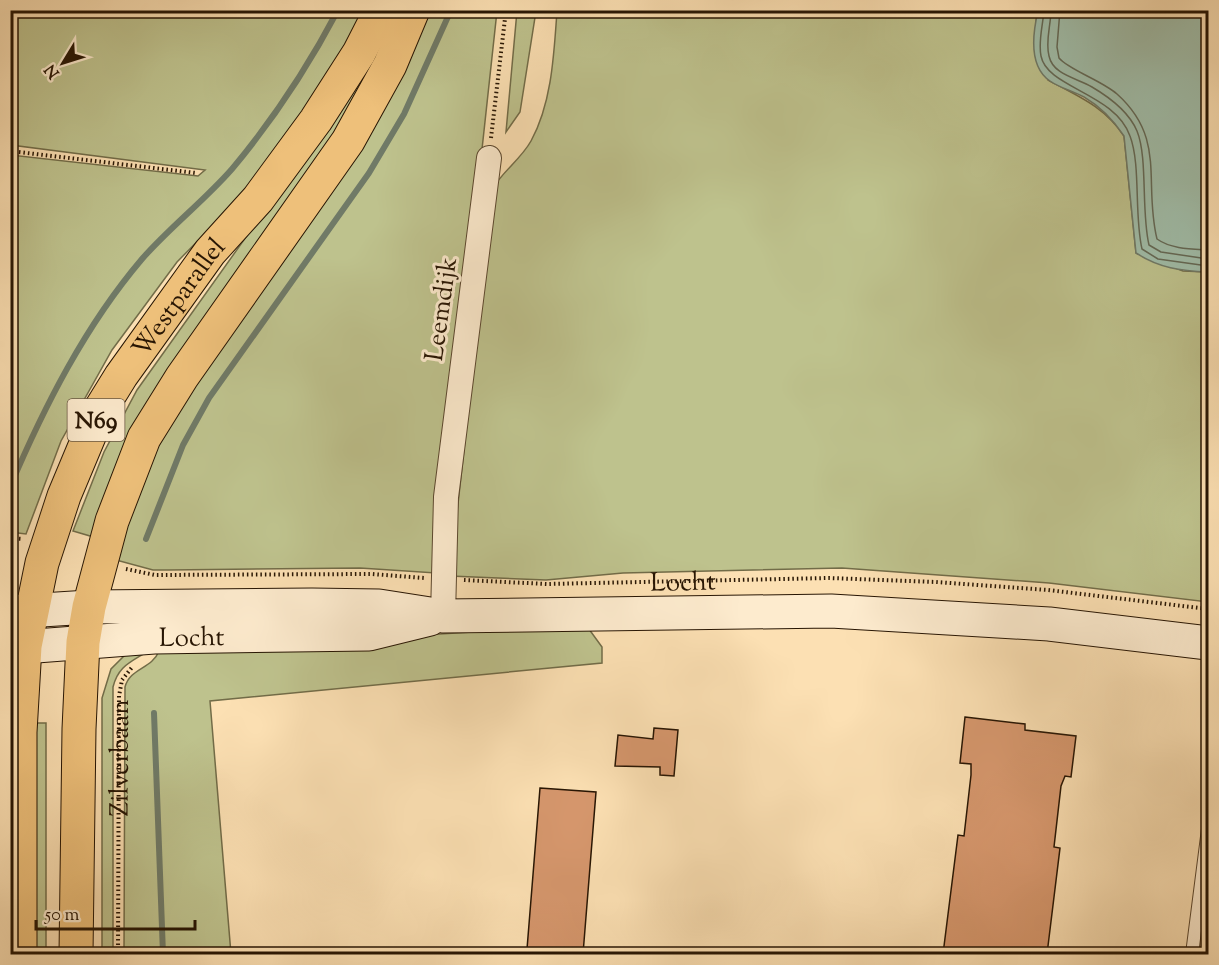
<svg xmlns="http://www.w3.org/2000/svg" width="1219" height="965" font-family="'Sorts Mill Goudy',serif">
	<rect width="100%" height="100%" fill="#fce0b3"/>
	<filter id="stains"><feTurbulence type="fractalNoise" baseFrequency=".00333" numOctaves="4"/><feColorMatrix values="0 0 0 0 .2 0 0 0 0 .09 0 0 0 0 .02 0 0 0 .5 -.17"/></filter>
	<radialGradient id="worn" r=".72"><stop offset=".6" stop-color="#630" stop-opacity="0"/><stop offset="1" stop-color="#630" stop-opacity=".3"/></radialGradient>
	<!-- green -->
	<path fill="#bec28d" stroke="#726c48" stroke-width="1.5" d="M10,11H369L255,183L177,262L112,350L61,441L26,534L10,532L11,155L198,176L205,170L11,145Z
		M407,11L97,538L73,531L104,452L137,390Z
		M420,11H497L436,573L360,568L168,570H153L116,560L145,468Z
		M517,11H536L520,112L506,132Z
		M557,11H1038L1036,21L1048,80C1078,96 1105,107 1124,136L1136,253L1183,271L1208,272V602L1049,583L842,568L623,573L546,580L450,576L493,188C503,171 521,159 531,141C552,103 554,53 557,11Z
		M586,625L602,647V663L210,701L231,954H124L125,687C130,668 152,669 159,651Z
		M127,653H145C129,663 118,667 113,687V954H102V698L111,669Z
		M32,723H46V954H32Z"/>
	<!-- water -->
	<path fill="#a0bda9" stroke="#707a67" stroke-width="1.5" d="M1038,11H1208V272C1181,271 1159,268 1136,253L1124,136C1114,121 1101,107 1084,97C1073,91 1060,88 1050,81C1028,66 1033,32 1038,11Z"/>
	<g fill="none" stroke-linecap="round" stroke-linejoin="round">
		<!-- shore -->
		<path stroke="#646956" stroke-width="1.5" d="M1044,10C1043,25 1038,41 1041,56C1047,88 1115,93 1130,136C1141,165 1134,215 1142,249L1158,259L1208,266
			M1051,10C1051,25 1045,41 1049,56C1053,75 1077,78 1092,87C1109,97 1129,112 1137,131C1148,158 1141,212 1149,245L1161,252L1208,259
			M1060,10L1057,47L1059,58C1069,70 1101,80 1117,94C1167,139 1143,182 1157,239C1171,249 1191,249 1208,250"/>
		<!-- stream -->
		<path stroke="#707a67" stroke-width="6" d="M10,487C44,407 85,326 142,259C170,227 204,201 232,169C273,120 308,67 338,10
			M146,539L183,445L209,398L369,173L404,114L451,10
			M154,713L163,954"/>
	</g>
	<!-- building -->
	<path fill="#d6976d" stroke="#271503" stroke-width="1.5" d="M965,717L1025,724V730L1076,736L1071,777L1065,776L1061,786L1054,847L1060,848L1047,954H943L958,835L964,836L971,775V764L960,763Z
		M654,728L678,730L674,776L660,775V767L615,766L618,735L653,739Z
		M540,788L596,792L583,954L527,949Z"/>
	<g fill="none" stroke-linecap="round" stroke-linejoin="round">
		<!-- lane casing -->
		<g stroke="#5c482f" stroke-width="14">
			<path id="lane" d="M1192,954L1208,829"/>
		</g>
		<!-- street casing -->
		<g stroke="#5c482f" stroke-width="26">
			<path id="street" d="M443,616L446,497L489,158"/>
		</g>
		<!-- secondary casing -->
		<g stroke="#271503" stroke-width="35">
			<g id="secondary">
				<path d="M10,612L89,607L312,605L379,606L443,616L831,611L1049,624L1208,643"/>
				<path id="s3" d="M10,648L154,637L369,634L430,619"/>
			</g>
		</g>
		<!-- primary casing -->
		<g stroke="#271503" stroke-width="35">
			<g id="primary">
				<path id="s4" d="M20,954V732L25,646L42,563L64,496L100,410L121,376L210,252L258,199L316,120L359,53L381,10"/>
				<path d="M76,954L79,729L83,642L89,607L112,521L144,438L182,377L348,141L390,65L413,10"/>
			</g>
		</g>
		<!-- path -->
		<g stroke="#271503" stroke-width="4" stroke-dasharray="1.5 3" stroke-linecap="butt">
			<path d="M491,138L506,10"/>
			<path d="M10,151L196,173"/>
			<path d="M10,538L23,539"/>
			<path d="M126,569L155,575L372,574L424,578"/>
			<path id="s1" d="M464,580L547,584L829,578L936,582L1048,590L1208,609"/>
			<path id="s2" d="M118,954L119,696L122,680L133,666"/>
		</g>
		<!-- lane -->
		<use href="#lane" stroke="#fdebce" stroke-width="12"/>
		<!-- street -->
		<use href="#street" stroke="#fdebce" stroke-width="24"/>
		<!-- secondary -->
		<use href="#secondary" stroke="#fdebce" stroke-width="33"/>
		<!-- primary -->
		<use href="#primary" stroke="#eec07a" stroke-width="33"/>
	</g>
	<g text-anchor="middle" stroke-width="6" stroke-linejoin="round" paint-order="stroke">
		<!-- shield labels -->
		<rect fill="#fdebce" stroke="#675540" stroke-width="1.5" x="67.5" y="399" width="57" height="42" rx="4.5"/>
		<g font-size="24" font-weight="bold" fill="#271503">
			<text x="96" y="428">N69</text>
		</g>
		<!-- street labels -->
		<g font-size="26" fill="#271503" stroke="#fdebce">
			<text dy="9" stroke="none"><textPath href="#s4" startOffset="694">Westparallel</textPath></text>
			<text transform="translate(440 309) rotate(-82)" y="9">Leemdijk</text>
			<text dy="9" stroke="none"><textPath href="#s1" startOffset="219">Locht</textPath></text>
			<text dy="9" stroke="none"><textPath href="#s3" startOffset="182">Locht</textPath></text>
			<text dy="9" stroke="none"><textPath href="#s2" startOffset="196">Zilverbaan</textPath></text>
		</g>
	</g>
	<!-- margin -->
	<rect width="1219" height="965" fill="none" stroke="#fce0b3" stroke-width="36"/>
	<rect x="12" y="12" width="1195" height="941" fill="none" stroke="#271503" stroke-width="3"/>
	<rect x="18" y="18" width="1183" height="929" fill="none" stroke="#271503" stroke-width="1.5"/>
	<!-- north arrow -->
	<g transform="translate(63 63) rotate(232)" stroke="#fdebce" stroke-width="4.5" paint-order="stroke">
	<path d="M0-4.5L10 22L0 15L-10 22Z" fill="#271503"/>
	<text y="-9" font-size="16" font-weight="bold" text-anchor="middle" fill="#271503">N</text>
	</g>
	<!-- scale -->
	<path d="M36 920v9h159v-9" fill="none" stroke="#271503" stroke-width="3"/>
	<text x="45" y="920" font-size="18" fill="#271503" stroke="#fdebce" stroke-width="4.5" paint-order="stroke">50 m</text>
	<rect width="100%" height="100%" filter="url(#stains)"/>
	<rect width="100%" height="100%" fill="url(#worn)"/>
</svg>
